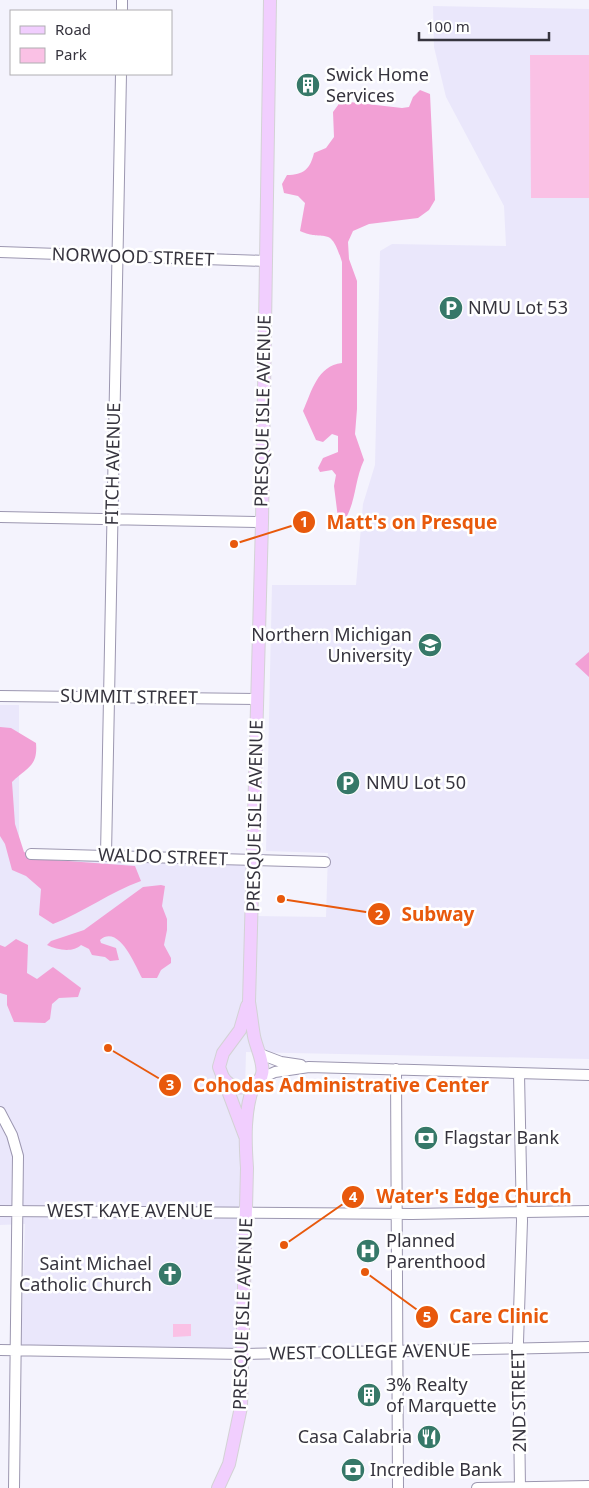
<svg xmlns="http://www.w3.org/2000/svg" width="589" height="1488" font-family="'Noto Sans',sans-serif">
	<rect width="100%" height="100%" fill="#f4f3fd"/>
	<!-- built -->
	<path fill="#eae7fb" d="M433,6L589,9V1059L246,1052L238,1348H21L25,1224L0,1225V705H19V861L253,859V916L326,917L328,853L266,851L272,585H356L363,504L375,465L380,251L392,244L506,246L504,206L446,97L434,47Z"/>
	<!-- green -->
	<path fill="#fac1e5" d="M530,55H589V198H531Z
		M173,1324H191V1336L173,1337Z"/>
	<!-- forest -->
	<path fill="#f2a0d5" d="M420,90L430,94L435,200L429,210L418,218L369,224L353,231L348,242L349,259L357,281V409L355,434L364,460C355,479 356,500 346,518H338L334,486L336,475L332,470L320,472L318,468L323,458L338,452V436L332,434L323,442L316,440L303,411C312,391 317,366 342,363V262C330,223 326,243 300,231L305,203L298,196L284,193L282,184L287,175C304,175 310,169 314,153L326,148L334,137L333,112L341,101L402,108L409,107L413,97Z
		M589,652V677L575,664Z
		M0,727L11,728L36,743C38,767 27,767 12,782L15,824L24,852L41,859L135,866L141,881C110,892 84,912 53,924L39,915L41,889L26,876L12,870L5,844L0,836Z
		M161,885L165,886L162,906L167,919V930L164,945L171,958V963L161,970L157,978H142C135,965 119,924 100,940L101,943L116,948L119,960L110,961L105,957L92,955L89,949L81,945C73,953 57,950 47,945L51,941L84,930L143,887Z
		M16,939L28,945L27,973L37,979L53,967L81,988L78,997L59,998L52,1004L50,1019L45,1023L14,1022L7,1005V995L0,993V945L5,947Z"/>
	<g fill="none" stroke-linecap="round" stroke-linejoin="round">
		<!-- minor casing -->
		<g stroke="#9c97b0" stroke-width="12">
			<path id="minor" d="M122,11V0
				M0,252L266,261
				M0,517L262,522
				M0,696L257,699
				M31,854L325,862
				M106,855L121,74
				M260,1054L281,1062L301,1065
				M396,1069L398,1488
				M519,1074L522,1221L518,1342L520,1488
				M259,1079L275,1072L309,1067L589,1075
				M0,1112L12,1135L18,1156L14,1488
				M0,1211L412,1214L589,1211
				M0,1350L243,1354L589,1347
				M477,1488L589,1486"/>
		</g>
		<!-- major casing -->
		<g stroke="#d3d2d5" stroke-width="14">
			<path id="major" d="M222,1076C227,1084 235,1089 245,1087C276,1082 257,1053 254,1036C252,1025 251,1013 249,1002L262,522L270,0
				M245,1136L219,1067L223,1053L240,1030L247,1006
				M218,1488L229,1464L241,1407L247,1168C245,1140 244,1110 254,1084"/>
		</g>
		<!-- minor -->
		<use href="#minor" stroke="#fff" stroke-width="10"/>
		<!-- major -->
		<use href="#major" stroke="#f1cefe" stroke-width="12"/>
	</g>
	<!-- icons -->
	<defs>
		<g id="building-disc" transform="scale(1.25)"><circle r="9.5" fill="#367868" stroke="#fff"/><path d="M-4-6H4V6H1V3H-1V6H-4ZM-2.5-4.3h1.7v1.8h-1.7ZM.8-4.3h1.7v1.8H.8ZM-2.5-1h1.7V.8h-1.7ZM.8-1h1.7V.8H.8Z" fill="#fff"/></g>
		<g id="parking-disc" transform="scale(1.25)"><circle r="9.5" fill="#367868" stroke="#fff"/><path d="M-3.5-5.5H1a3.5 3.5 0 0 1 0 7H-1V5.5H-3.5ZM-1-3.4V-.6H.8a1.4 1.4 0 0 0 0-2.8Z" fill="#fff"/></g>
		<g id="university-disc" transform="scale(1.25)"><circle r="9.5" fill="#367868" stroke="#fff"/><path d="M0-5L7-2L0 1L-7-2ZM-4 1L0 2.5L4 1V4Q0 6-4 4Z" fill="#fff"/></g>
		<g id="bank-disc" transform="scale(1.25)"><circle r="9.5" fill="#367868" stroke="#fff"/><path d="M-6-4H6V4H-6ZM0-2.3a2.3 2.3 0 1 0 0 4.6a2.3 2.3 0 1 0 0-4.6Z" fill="#fff"/></g>
		<g id="hospital-disc" transform="scale(1.25)"><circle r="9.5" fill="#367868" stroke="#fff"/><path d="M-5-5h3v3.5h4V-5h3V5h-3V1.5h-4V5h-3Z" fill="#fff"/></g>
		<g id="church-disc" transform="scale(1.25)"><circle r="9.5" fill="#367868" stroke="#fff"/><path d="M-1.2-6h2.4v3.5h3.3v2.4h-3.3V6h-2.4V-.1h-3.3v-2.4h3.3Z" fill="#fff"/></g>
		<g id="restaurant-disc" transform="scale(1.25)"><circle r="9.5" fill="#367868" stroke="#fff"/><path d="M-5-6h1v4h1v-4h1v4h1v-4h1v5L-1.5 .5V6h-2V.5L-5-1ZM5-6V6H3V1.5H1.5Q1.5-4 5-6Z" fill="#fff"/></g>
	</defs>
	<g fill-rule="evenodd">
		<use href="#building-disc" x="308" y="85"/>
		<use href="#parking-disc" x="451" y="308"/>
		<use href="#university-disc" x="430" y="645"/>
		<use href="#parking-disc" x="348" y="783"/>
		<use href="#bank-disc" x="426" y="1138"/>
		<use href="#hospital-disc" x="368" y="1251"/>
		<use href="#church-disc" x="170" y="1274"/>
		<use href="#building-disc" x="369" y="1395"/>
		<use href="#restaurant-disc" x="429" y="1437"/>
		<use href="#bank-disc" x="353" y="1470"/>
	</g>
	<g text-anchor="middle" stroke-width="5" stroke-linejoin="round" paint-order="stroke">
		<!-- poi labels -->
		<g font-size="18" fill="#36343e" stroke="#fff" text-anchor="start">
			<text x="326" y="81">Swick Home<tspan x="326" dy="21">Services</tspan></text>
			<text x="468" y="314">NMU Lot 53</text>
			<text x="412" y="641" text-anchor="end">Northern Michigan<tspan x="412" dy="21">University</tspan></text>
			<text x="366" y="789">NMU Lot 50</text>
			<text x="444" y="1144">Flagstar Bank</text>
			<text x="386" y="1247">Planned<tspan x="386" dy="21">Parenthood</tspan></text>
			<text x="152" y="1270" text-anchor="end">Saint Michael<tspan x="152" dy="21">Catholic Church</tspan></text>
			<text x="386" y="1391">3% Realty<tspan x="386" dy="21">of Marquette</tspan></text>
			<text x="412" y="1443" text-anchor="end">Casa Calabria</text>
			<text x="370" y="1476">Incredible Bank</text>
		</g>
		<!-- street labels -->
		<g font-size="18" fill="#36343e" stroke="#fff">
			<text transform="translate(133 257) rotate(2)" y="6">NORWOOD STREET</text>
			<text transform="translate(263 411) rotate(-89)" y="6">PRESQUE ISLE AVENUE</text>
			<text transform="translate(113 464) rotate(-89)" y="6">FITCH AVENUE</text>
			<text transform="translate(129 697) rotate(1)" y="6">SUMMIT STREET</text>
			<text transform="translate(255 816) rotate(-89)" y="6">PRESQUE ISLE AVENUE</text>
			<text transform="translate(163 857) rotate(2)" y="6">WALDO STREET</text>
			<text x="130" y="1217">WEST KAYE AVENUE</text>
			<text transform="translate(243 1314) rotate(-88)" y="6">PRESQUE ISLE AVENUE</text>
			<text transform="translate(370 1352) rotate(-1)" y="6">WEST COLLEGE AVENUE</text>
			<text transform="translate(519 1401) rotate(-91)" y="6">2ND STREET</text>
		</g>
	</g>
	<!-- callouts -->
	<path fill="none" stroke="#e8590c" stroke-width="2" d="M234 544L304 522M281 899L379 914M108 1048L170 1085M284 1245L353 1197M365 1272L427 1317"/>
	<g fill="#e8590c" stroke="#fff" stroke-width="2">
		<circle cx="234" cy="544" r="5"/>
		<circle cx="281" cy="899" r="5"/>
		<circle cx="108" cy="1048" r="5"/>
		<circle cx="284" cy="1245" r="5"/>
		<circle cx="365" cy="1272" r="5"/>
		<circle cx="304" cy="522" r="12"/>
		<circle cx="379" cy="914" r="12"/>
		<circle cx="170" cy="1085" r="12"/>
		<circle cx="353" cy="1197" r="12"/>
		<circle cx="427" cy="1317" r="12"/>
	</g>
	<g font-size="15" text-anchor="middle" font-weight="bold" fill="#fff">
		<text x="304" y="527">1</text>
		<text x="379" y="920">2</text>
		<text x="170" y="1090">3</text>
		<text x="353" y="1202">4</text>
		<text x="427" y="1322">5</text>
	</g>
	<g font-size="19" text-anchor="middle" font-weight="bold" fill="#e8590c" stroke="#fff" stroke-width="5" stroke-linejoin="round" paint-order="stroke">
		<text x="412" y="529">Matt's on Presque</text>
		<text x="438" y="921">Subway</text>
		<text x="341" y="1092">Cohodas Administrative Center</text>
		<text x="474" y="1203">Water's Edge Church</text>
		<text x="499" y="1323">Care Clinic</text>
	</g>
	<!-- legend -->
	<rect x="10" y="10" width="162" height="65" fill="#ffffff" stroke="#afaeb2"/>
	<rect x="20" y="26" width="25" height="8" fill="#f1cefe" stroke="#afaeb2"/>
	<text x="55" y="35" font-size="15" fill="#36343e">Road</text>
	<rect x="20" y="48" width="25" height="15" fill="#fac1e5" stroke="#afaeb2"/>
	<text x="55" y="60" font-size="15" fill="#36343e">Park</text>
	<!-- scale -->
	<path d="M419 32v8h130v-8" fill="none" stroke="#36343e" stroke-width="2.5"/>
	<text x="426" y="32" font-size="15" fill="#36343e" stroke="#ffffff" stroke-width="4" paint-order="stroke">100 m</text>
</svg>
